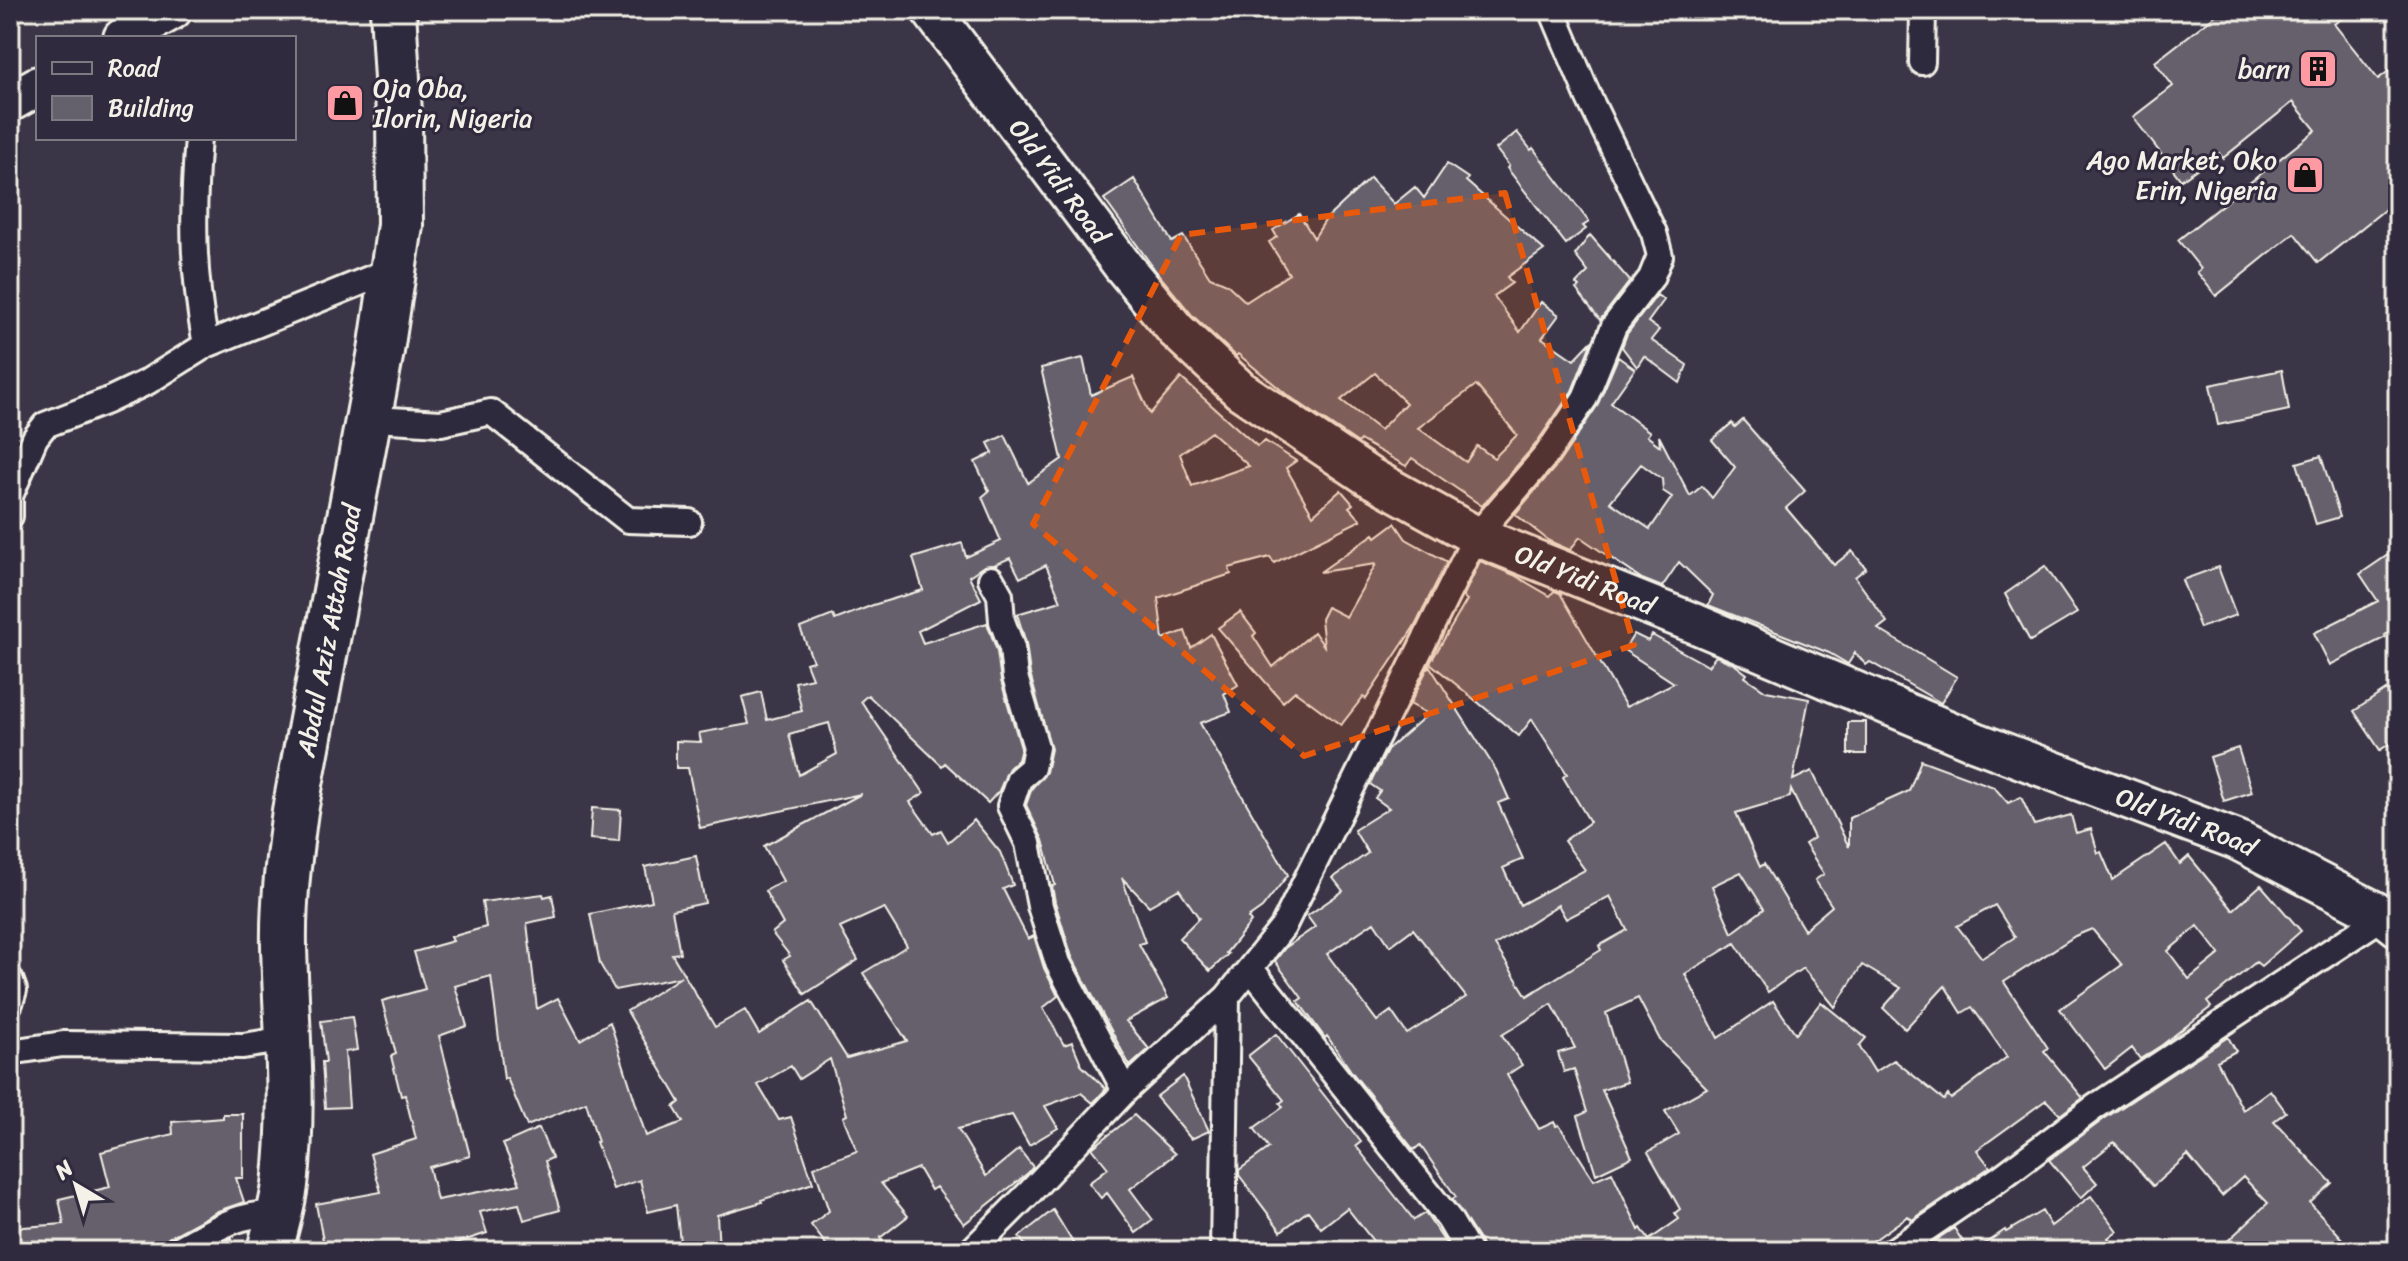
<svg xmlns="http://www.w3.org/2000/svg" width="2408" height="1261" font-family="Sriracha,sans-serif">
	<rect width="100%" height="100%" fill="#3b3647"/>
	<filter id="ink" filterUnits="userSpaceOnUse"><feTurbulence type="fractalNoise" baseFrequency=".0125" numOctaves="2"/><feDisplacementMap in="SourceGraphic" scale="16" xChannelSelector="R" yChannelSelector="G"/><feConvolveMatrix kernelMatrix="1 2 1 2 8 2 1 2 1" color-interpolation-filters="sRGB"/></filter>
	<g filter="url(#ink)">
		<!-- building -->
		<path fill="#65616c" stroke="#f4f1e8" stroke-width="2" fill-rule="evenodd" d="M2222,10H2354L2334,24L2378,79L2390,70L2398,79V220L2388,207L2318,263L2294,233L2216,296L2197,272L2201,269L2178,240L2316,130L2293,102L2223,158L2219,153L2181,180L2133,117L2173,86L2155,62Z
			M1517,132L1531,150L1533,148L1589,222L1583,226L1586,229L1566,244L1507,168L1509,166L1496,149Z
			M1447,164L1468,178L1466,181L1544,250L1507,277L1512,283L1494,296L1520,332L1541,302L1559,315L1542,338L1574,360L1592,341L1572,391L1535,445L1482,506L1412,458L1406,466L1360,440L1358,443L1286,394L1238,354L1236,356L1192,315L1155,270L1104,199L1134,179L1172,242L1183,236L1210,277L1227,284L1246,302L1289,274L1269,242L1277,237L1273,230L1299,214L1314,238L1326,219L1370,178L1394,204L1415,187L1424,198ZM1375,373L1406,403L1380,430L1341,400ZM1476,385L1517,435L1494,458L1477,446L1466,462L1418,428Z
			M1590,235L1630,281L1600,320L1576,289L1579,287L1576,284L1588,272L1575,255Z
			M1657,295L1664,300L1648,322L1659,330L1651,340L1687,365L1680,383L1644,356L1637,367L1622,347L1627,334Z
			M1618,357L1635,369L1611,403L1650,432L1647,436L1660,446L1659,436L1690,496L1702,486L1712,498L1735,467L1712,440L1732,423L1735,427L1743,420L1805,491L1786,508L1834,565L1852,551L1866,568L1855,577L1887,622L1878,629L1957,677L1941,703L1870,662L1866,665L1855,653L1848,664L1829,653L1708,605L1713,595L1679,562L1662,587L1642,579L1580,537L1570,550L1549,541L1515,514L1558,464L1597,406ZM1641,464L1662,479L1663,491L1672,497L1650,529L1610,502Z
			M1083,358L1091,395L1133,377L1150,414L1181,378L1257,446L1265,441L1296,461L1286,468L1313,515L1341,490L1353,504L1349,507L1361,520L1274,563L1270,557L1229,568L1231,574L1158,598L1163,639L1185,631L1191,648L1211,634L1238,685L1224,694L1231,712L1200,723L1288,875L1262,908L1248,918L1251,922L1226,953L1228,954L1210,971L1179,938L1199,918L1179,889L1149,906L1122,878L1145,942L1139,944L1168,998L1126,1021L1149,1049L1130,1066L1072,957L1055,902L1052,886L1055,885L1043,840L1026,805L1032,788L1046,772L1051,749L1030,674L1026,643L1017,614L1061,601L1046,565L1020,578L1010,558L994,565L984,566L969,576L981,599L918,631L923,643L987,623L997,651L1001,681L1021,748L1018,760L1009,768L999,791L988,803L945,763L942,766L868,695L861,701L924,793L910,802L933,834L941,830L948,842L974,820L1000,852L1013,885L1003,889L1028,939L1034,936L1044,968L1058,996L1043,1008L1064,1045L1072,1042L1082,1066L1106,1089L1093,1103L1081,1093L1045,1106L1058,1128L1029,1145L1012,1115L958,1129L986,1176L1019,1149L1033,1167L1028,1173L964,1224L936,1187L931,1190L918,1168L881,1183L908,1216L880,1238L890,1251H831L811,1225L829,1211L814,1167L857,1151L843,1117L847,1115L830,1059L799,1079L791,1066L758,1085L779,1120L791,1117L813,1183L761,1200L762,1202L717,1215L719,1251H681L676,1205L648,1212L640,1180L613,1189L596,1142H598L586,1102L527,1126L507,1078L504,1079L491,976L455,986L467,1026L439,1036L470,1156L429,1167L437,1200L520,1184L503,1144L539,1128L552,1158L545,1161L560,1210L524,1220L519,1204L480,1212L487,1233L448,1246L449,1251H325L316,1204L381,1192L370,1154L416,1139L405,1095L401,1096L391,1056L396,1054L382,1001L425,989L414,952L453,941L451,937L486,927L482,902L543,894L544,897L552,895L556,917L527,923L537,1009L558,998L580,1040L610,1022L646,1136L683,1122L674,1107L680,1102L627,1011L681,977L615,990L600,964L590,914L652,901L645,867L696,856L705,903L672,910L680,953L672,954L715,1027L745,1010L759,1034L811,1001L847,1058L907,1041L863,973L907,946L884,908L840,928L858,960L805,994L783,960L790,956L772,933L783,924L765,891L783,881L764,846L861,794L700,828L688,768H676V741L701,742L699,733L749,724L742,697L761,692L767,720L802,711L795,682L812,678L806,663L813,661L800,628L833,615L835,620L873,605L923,590L913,558L962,543L966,557L1001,541L982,497L989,491L975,462L993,453L988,443L1005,435L1028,483L1062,459L1041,368ZM1211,432L1249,466L1192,486L1180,454ZM829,723L837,754L799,775L789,734Z
			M2282,370L2289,410L2218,425L2210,385Z
			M2321,456L2340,517L2316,524L2297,463Z
			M1395,523L1406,539L1447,562L1414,627L1366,699L1363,697L1341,725L1295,691L1283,702L1218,628L1240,612L1256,633L1253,636L1273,667L1314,632L1324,646L1321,619L1327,607L1346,617L1376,564L1320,572L1374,534L1376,537Z
			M2388,555L2398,569V631L2396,628L2385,635L2386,637L2330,665L2314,633L2378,601L2360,574Z
			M1480,561L1514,575L1550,596L1554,591L1560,593L1626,707L1674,683L1624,650L1634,634L1648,641L1652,635L1708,666L1716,656L1734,664L1747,674L1745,677L1766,691L1809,699L1793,780L1812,771L1849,847V818L1909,791L1921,760L1994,787L2008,803L2021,797L2034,825L2071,815L2076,833L2091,829L2098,853L2101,852L2113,880L2166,844L2180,864L2189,856L2233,910L2261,885L2301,931L2261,966L2256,962L2207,1002L2211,1007L2162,1045L2140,1059L2132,1048L2105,1069L2060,1009L2122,965L2092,929L2075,936L2004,982L2048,1048L2044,1051L2083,1098L2060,1115L2046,1100L1977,1150L1990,1167L1912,1220L1908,1216L1859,1251H1483L1481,1243L1452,1199L1456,1197L1420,1145L1414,1150L1351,1071L1327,1036L1325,1038L1298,1001L1302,998L1275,961L1285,948L1315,927L1307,916L1343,891L1333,878L1368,853L1354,830L1389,808L1375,798L1380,791L1370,784L1388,749L1428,714L1410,704L1429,665L1496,770L1509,799L1498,803L1523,859L1503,868L1520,905L1585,870L1564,841L1590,822L1563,777L1567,774L1532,719L1519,736L1430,663L1467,600L1463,597ZM1791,790L1814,838L1805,844L1824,874L1815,880L1832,906L1804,930L1764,864L1760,867L1736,813L1790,797ZM1741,872L1764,909L1732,933L1712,886ZM1610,896L1627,930L1599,946L1601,950L1527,996L1495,945L1558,905L1566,919ZM1995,905L2015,937L1982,958L1957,926ZM1374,922L1390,946L1413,929L1466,997L1407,1034L1391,1011L1377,1021L1327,954ZM2198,926L2220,954L2189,979L2168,951ZM1735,943L1768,992L1803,968L1835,1007L1862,965L1901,988L1883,1008L1905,1029L1945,986L1962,1013L1972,1007L2007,1057L1951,1099L1948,1095L1944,1100L1894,1060L1875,1072L1859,1046L1866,1038L1821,1002L1796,1034L1773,1001L1718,1038L1685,974ZM1638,998L1660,1040L1707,1088L1665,1111L1679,1134L1648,1152L1680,1209L1675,1213L1679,1219L1649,1240L1641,1228L1639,1230L1612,1172L1594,1180L1559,1125L1556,1126L1554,1122L1539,1129L1507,1075L1522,1065L1502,1035L1552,1004L1575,1048L1558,1053L1564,1072L1574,1069L1587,1112L1578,1116L1596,1174L1632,1157L1602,1090L1627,1082L1606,1013Z
			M2045,566L2077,613L2030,641L2005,594Z
			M2218,567L2236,615L2200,628L2182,580Z
			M2386,690L2398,708V738L2380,750L2354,711Z
			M1848,722H1866V754H1848Z
			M2238,748L2252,792L2224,801L2210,757Z
			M592,808L621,810L619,841L590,839Z
			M352,1017L357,1050L345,1052L349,1107L325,1108L322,1062H326L321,1021Z
			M1276,1034L1361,1142L1356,1146L1414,1220L1425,1213L1451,1251H1381L1347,1208L1321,1228L1308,1211L1281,1231L1239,1175V1170L1269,1148L1254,1128L1283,1107L1280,1103L1284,1100L1248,1056Z
			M2228,1037L2236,1051L2217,1061L2243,1110L2270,1090L2286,1112L2274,1121L2332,1183L2310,1203L2354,1251H2217L2268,1203L2243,1177L2222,1196L2188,1155L2153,1186L2114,1142L2083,1167L2097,1183L2081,1198L2049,1160L2104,1119Z
			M1183,1076L1209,1131L1191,1139L1156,1097Z
			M223,1114H243V1178H236L244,1202L218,1211L168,1238L162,1244L160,1251H10V1228L64,1224L59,1199L110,1187L101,1152L173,1134L172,1122L223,1118Z
			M1134,1115L1175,1154L1130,1189L1153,1220L1136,1233L1107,1193L1101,1198L1089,1183L1108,1168L1092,1148Z
			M2091,1196L2117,1231L2108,1238L2119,1251H1974L2005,1230L2006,1232L2042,1211L2051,1226Z
			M1053,1210L1078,1251H1030L1019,1237Z
			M1954,1228L1969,1251H1938L1931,1243Z
			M232,1238V1251H206L219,1244Z"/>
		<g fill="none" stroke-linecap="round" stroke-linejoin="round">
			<!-- street casing -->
			<g stroke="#f4f1e8" stroke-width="30">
				<path id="street" d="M1922,62L1923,10
					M198,138C192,212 192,272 206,345
					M391,420L441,423L491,412L628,520L689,522
					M10,516V496L35,438L45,425L107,401L147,382L206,345L394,269
					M991,579L1000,595L1002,621L1012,648L1015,677L1036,747L1032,768L1019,779L1010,806L1028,843L1040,906L1058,963L1125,1091
					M1251,969L1449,1219L1468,1251
					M10,979L14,990L10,1003
					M10,1052L63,1044L243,1046L289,1039
					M175,1251C208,1234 239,1210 278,1215
					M971,1251L1031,1191L1125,1091L1227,997L1283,927L1476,536L1547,454L1585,398L1614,326L1651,278L1660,256L1654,233L1589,98L1552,10
					M1223,1251L1227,997
					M1893,1251L1999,1179L2095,1107L2384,916"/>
			</g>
			<!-- primary casing -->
			<g stroke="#f4f1e8" stroke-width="44">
				<g id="primary">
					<path id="s1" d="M931,10L1123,266L1176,330L1240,390L1368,476L1476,536L1696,624L1976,742L2237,840L2384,916L2398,927"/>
					<path d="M123,38L172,10"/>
					<path d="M10,102L38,86"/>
				</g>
			</g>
			<!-- highway casing -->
			<g stroke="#f4f1e8" stroke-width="50">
				<g id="highway">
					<path id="s2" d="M270,1251C275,1229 282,1207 285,1185C295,1105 286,1026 284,946C283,901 289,856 295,811L381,351L400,225L399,113L393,10"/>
				</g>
			</g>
			<!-- street -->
			<use href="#street" stroke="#2f2a3d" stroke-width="24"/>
			<!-- primary -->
			<use href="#primary" stroke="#2f2a3d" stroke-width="38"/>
			<!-- highway -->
			<use href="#highway" stroke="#2f2a3d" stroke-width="44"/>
		</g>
	</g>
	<!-- marked area -->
	<path fill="#e8590c" fill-opacity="0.2" stroke="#e8590c" stroke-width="6" stroke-dasharray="16 10" stroke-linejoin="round" d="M1505,193L1634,645L1304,756L1033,524L1181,235Z"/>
	<!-- icons -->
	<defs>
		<g id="building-square" transform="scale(2)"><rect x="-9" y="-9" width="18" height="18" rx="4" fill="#ff9aa2" stroke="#2f2a3d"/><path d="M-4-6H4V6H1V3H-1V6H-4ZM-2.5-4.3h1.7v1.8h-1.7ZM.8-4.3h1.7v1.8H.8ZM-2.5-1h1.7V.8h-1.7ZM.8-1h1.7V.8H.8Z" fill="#111"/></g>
		<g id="shop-square" transform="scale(2)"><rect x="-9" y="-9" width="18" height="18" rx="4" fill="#ff9aa2" stroke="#2f2a3d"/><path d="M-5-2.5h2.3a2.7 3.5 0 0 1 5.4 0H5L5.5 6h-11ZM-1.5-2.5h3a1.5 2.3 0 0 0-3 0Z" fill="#111"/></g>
	</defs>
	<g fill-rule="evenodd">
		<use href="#building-square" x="2318" y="69"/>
		<use href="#shop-square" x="345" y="103"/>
		<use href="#shop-square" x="2305" y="175"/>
	</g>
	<g text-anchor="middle" stroke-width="6" stroke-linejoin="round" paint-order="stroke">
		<!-- poi labels -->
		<g font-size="26" fill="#f4f1e8" stroke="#2f2a3d" text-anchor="end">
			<text x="2290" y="78">barn</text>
			<text x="373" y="97" text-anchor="start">Oja Oba,<tspan x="373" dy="30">Ilorin, Nigeria</tspan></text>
			<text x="2277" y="169">Ago Market, Oko<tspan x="2277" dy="30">Erin, Nigeria</tspan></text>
		</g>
		<!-- street labels -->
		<g font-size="26" fill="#f4f1e8" stroke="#2f2a3d">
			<text dy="9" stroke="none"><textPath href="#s1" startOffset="214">Old Yidi Road</textPath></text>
			<text dy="9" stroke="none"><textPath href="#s1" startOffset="886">Old Yidi Road</textPath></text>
			<text dy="9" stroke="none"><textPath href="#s2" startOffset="626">Abdul Aziz Attah Road</textPath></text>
			<text dy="9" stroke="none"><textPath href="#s1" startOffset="1534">Old Yidi Road</textPath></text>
		</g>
	</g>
	<!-- margin -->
	<rect width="2408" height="1261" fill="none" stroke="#2f2a3d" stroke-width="40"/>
	<rect x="20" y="20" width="2368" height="1221" fill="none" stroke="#f4f1e8" stroke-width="3" filter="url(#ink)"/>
	<!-- legend -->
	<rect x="36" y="36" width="260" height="104" fill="#2f2a3d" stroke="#7e7a81" stroke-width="2"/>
	<rect x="52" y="62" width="40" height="12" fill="#2f2a3d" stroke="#7e7a81" stroke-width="2"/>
	<text x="108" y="76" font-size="24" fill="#f4f1e8">Road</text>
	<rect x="52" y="96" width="40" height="24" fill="#65616c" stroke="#7e7a81" stroke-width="2"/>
	<text x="108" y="116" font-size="24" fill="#f4f1e8">Building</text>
	<!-- north arrow -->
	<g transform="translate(76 1185) rotate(322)" stroke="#2f2a3d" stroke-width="6" paint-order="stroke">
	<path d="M0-6L14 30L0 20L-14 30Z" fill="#f4f1e8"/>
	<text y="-12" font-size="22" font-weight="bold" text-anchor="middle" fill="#f4f1e8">N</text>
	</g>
</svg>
